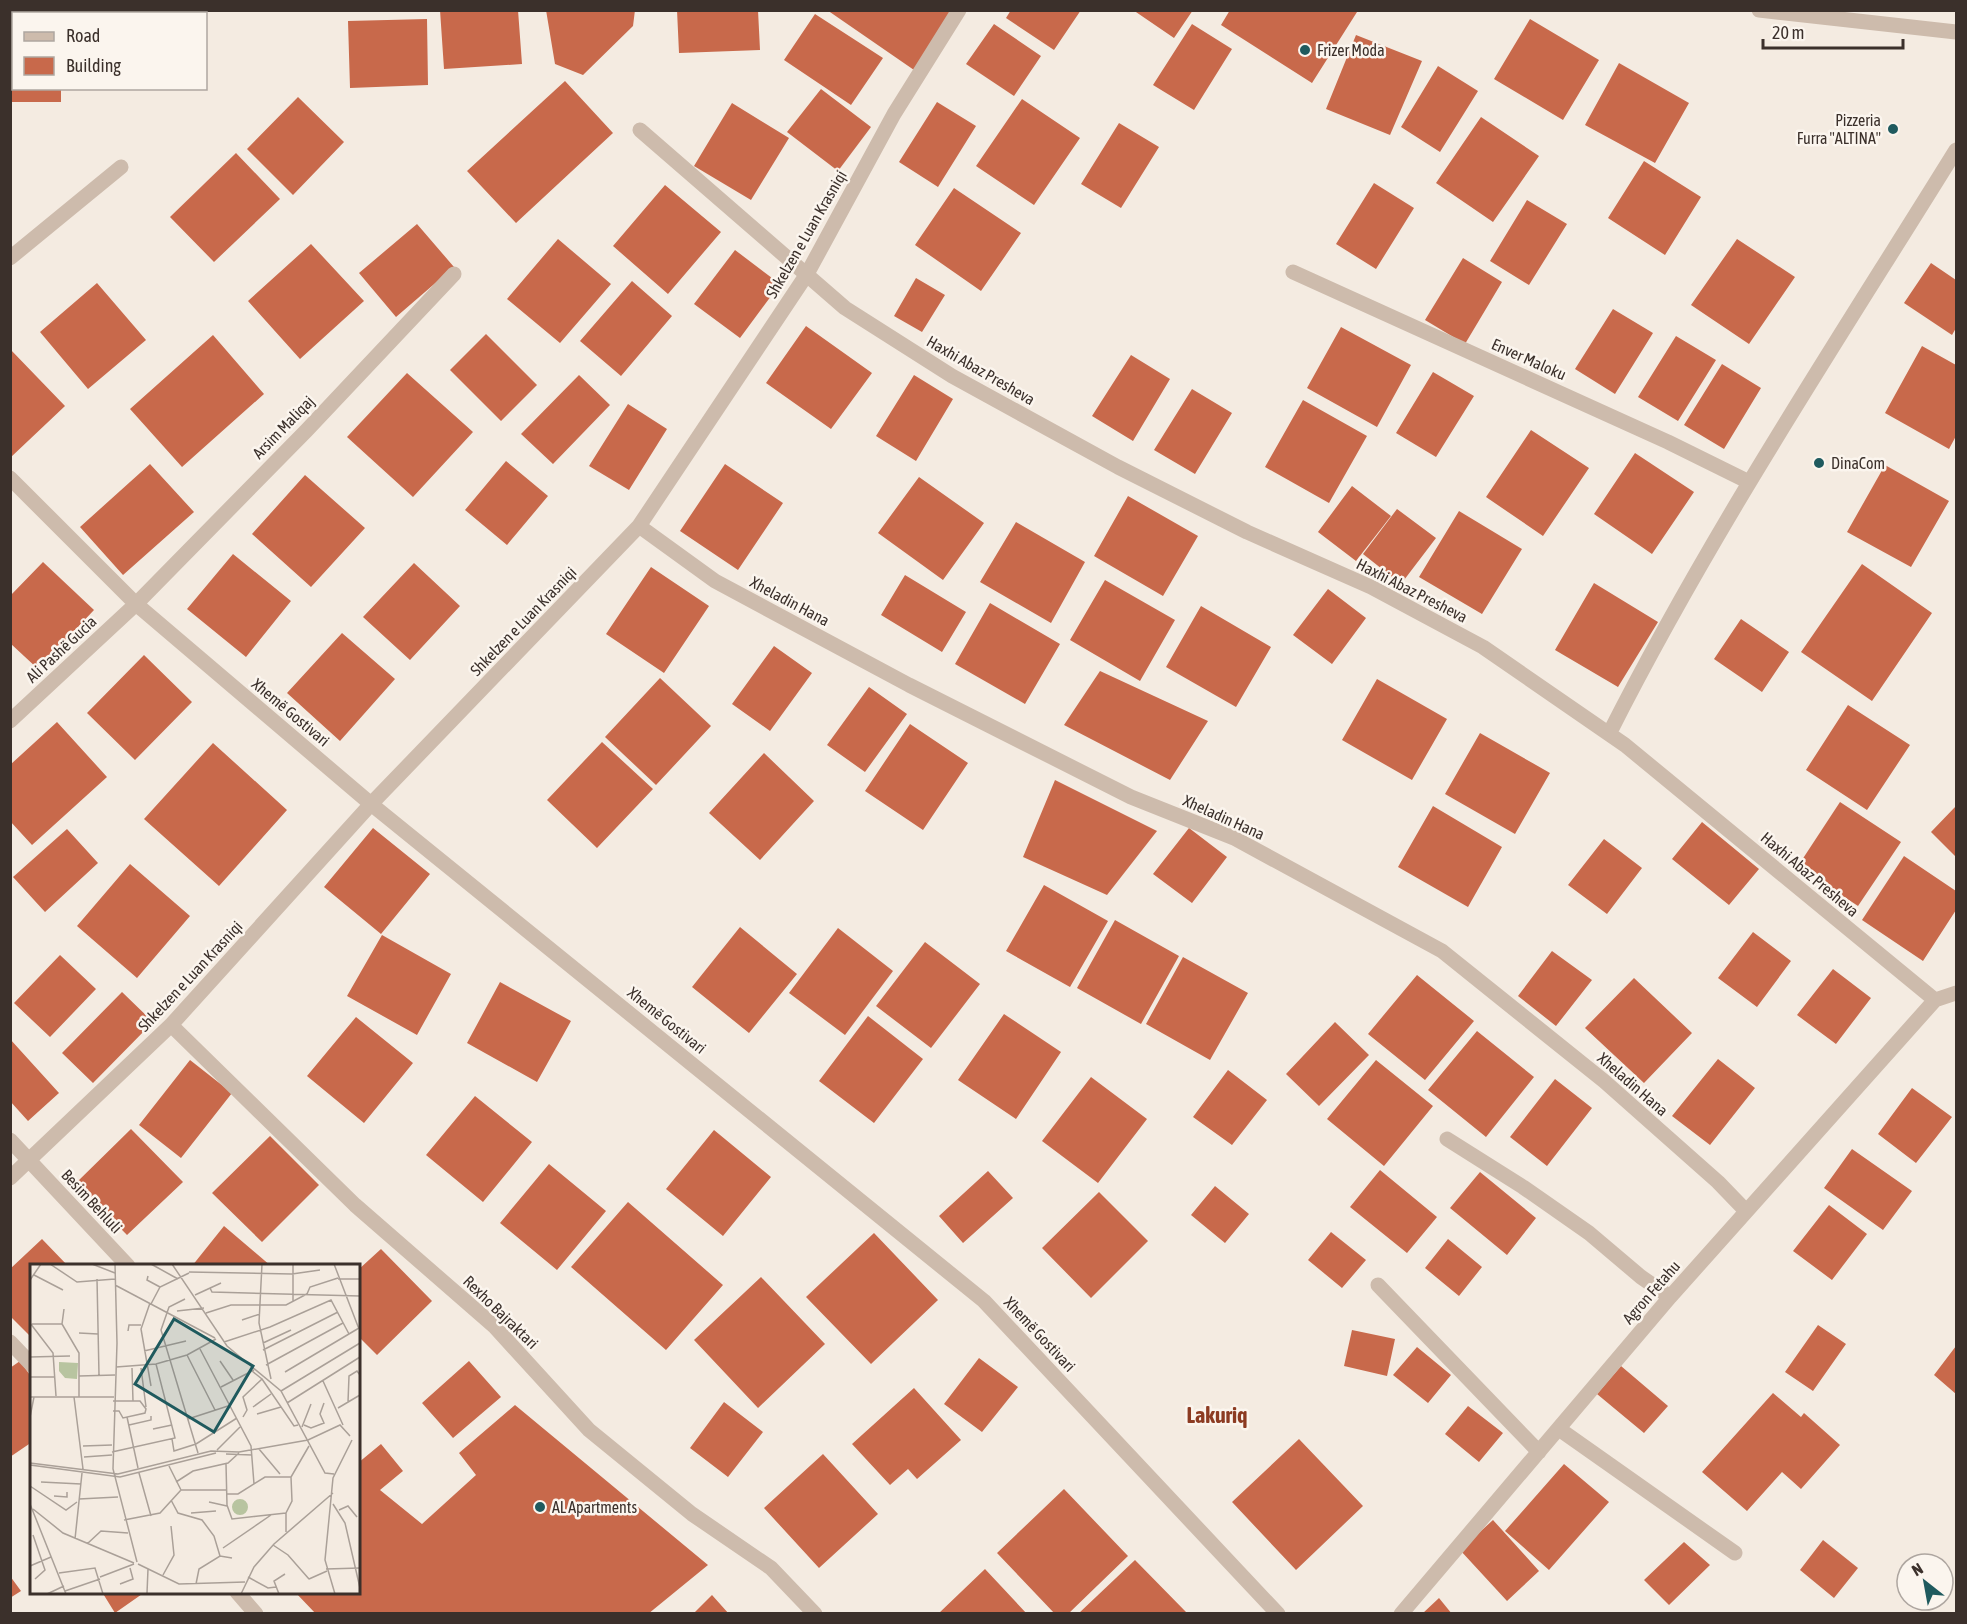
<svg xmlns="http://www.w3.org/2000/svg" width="1967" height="1624" font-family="'Asap Condensed',sans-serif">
	<rect width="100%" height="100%" fill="#f4ebe1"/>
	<!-- building -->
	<path fill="#c8694b" d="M440,10H518L522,64L444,69Z
		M546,10H635L633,26L583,75L555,64Z
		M677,10H758L760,50L679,53Z
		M827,10H952L914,70Z
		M1011,10H1081L1054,50L1006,18Z
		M1133,10H1193L1174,38Z
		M1230,10H1355L1357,12L1312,83L1221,25Z
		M815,14L883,58L851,105L784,60Z
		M427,19L428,85L350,88L348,21Z
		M1530,19L1599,60L1563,120L1494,79Z
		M994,24L1041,56L1014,96L966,64Z
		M1192,24L1232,49L1194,110L1153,85Z
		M1356,35L1422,61L1390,135L1326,109Z
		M10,44H14V88H61V102H10Z
		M1619,63L1689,103L1655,163L1585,125Z
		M1438,66L1478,91L1440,152L1401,127Z
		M565,81L613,133L516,223L467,171Z
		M821,89L871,127L838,171L787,132Z
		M298,97L344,142L293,195L247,149Z
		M1022,99L1080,138L1034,205L976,166Z
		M937,102L976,126L938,187L899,162Z
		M732,103L789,138L751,200L694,166Z
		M1481,117L1539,156L1493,222L1436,183Z
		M1119,123L1159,147L1121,208L1081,184Z
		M236,153L280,199L214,262L170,217Z
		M1644,161L1701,197L1665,255L1608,218Z
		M1374,183L1414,208L1376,269L1336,244Z
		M665,185L721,232L668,294L613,246Z
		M954,188L1021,233L981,291L915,245Z
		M1527,200L1567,224L1529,285L1490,261Z
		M417,224L454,267L396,317L359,273Z
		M558,239L611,284L560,343L507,299Z
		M1737,239L1795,277L1749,344L1691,305Z
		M311,244L364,301L300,359L248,301Z
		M735,250L780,284L740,338L694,304Z
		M1463,258L1502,282L1465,344L1425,320Z
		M1931,263L1956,280V328L1952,335L1904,303Z
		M916,278L945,295L922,332L894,316Z
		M632,281L672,316L621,376L580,341Z
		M97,283L146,340L88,389L40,332Z
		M1613,309L1653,333L1615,394L1575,369Z
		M806,326L872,373L831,429L766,383Z
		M1341,327L1411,365L1377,427L1307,388Z
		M486,334L537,385L501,421L450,370Z
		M213,335L264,394L182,467L130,409Z
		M1676,336L1716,360L1678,421L1638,397Z
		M1922,346L1956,365V436L1949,449L1885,413Z
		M10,349L65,406L10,458Z
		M1131,355L1170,379L1133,441L1092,416Z
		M1722,364L1761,388L1724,449L1684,425Z
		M1433,372L1474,396L1436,457L1396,433Z
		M407,373L473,432L413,497L347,437Z
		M579,375L610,405L553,464L521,434Z
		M914,375L953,399L916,461L876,436Z
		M1192,389L1232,413L1195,474L1154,450Z
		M1303,400L1367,436L1329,503L1265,467Z
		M628,404L667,429L629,490L589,466Z
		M1531,430L1589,468L1543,536L1486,497Z
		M1635,453L1694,492L1652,554L1594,514Z
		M506,461L548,496L507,545L465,510Z
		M150,464L194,512L123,575L80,527Z
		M725,464L783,503L738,570L680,531Z
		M1885,465L1949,501L1911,567L1847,532Z
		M305,475L365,528L311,587L252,534Z
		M919,477L984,523L943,580L878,533Z
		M1352,486L1391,516L1356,561L1318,532Z
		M1128,496L1198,536L1163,596L1094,556Z
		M1397,509L1436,538L1401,584L1363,554Z
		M1459,511L1522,549L1482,614L1419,577Z
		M1016,522L1085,562L1051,623L980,582Z
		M233,554L291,601L246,657L187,609Z
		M43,562L94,610L38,669L10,643V596Z
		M414,563L460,606L410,660L363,617Z
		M1862,564L1932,613L1872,701L1801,652Z
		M651,567L709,606L664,673L606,634Z
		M905,575L966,612L942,652L881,615Z
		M1105,580L1175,620L1140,681L1070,640Z
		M1594,583L1658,622L1618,687L1555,650Z
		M1328,589L1366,618L1332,664L1293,635Z
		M990,603L1060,644L1025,704L955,664Z
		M1201,606L1271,647L1236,707L1166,667Z
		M1741,619L1789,652L1762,692L1714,659Z
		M342,633L395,679L340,741L287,693Z
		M774,646L812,673L770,731L732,704Z
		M144,655L192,702L135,760L87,713Z
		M1100,671L1208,721L1170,780L1064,725Z
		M660,678L711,726L656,785L605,737Z
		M1377,679L1447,719L1412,780L1342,740Z
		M869,687L907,714L865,772L827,745Z
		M1848,705L1910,745L1867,810L1806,770Z
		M57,722L107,777L32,845L10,821V765Z
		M910,724L968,763L923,830L865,791Z
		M1480,733L1550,773L1515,834L1445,794Z
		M602,742L653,789L597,848L547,800Z
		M213,743L287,810L219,886L144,819Z
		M764,753L814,801L760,860L709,813Z
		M1055,780L1157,831L1107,895L1023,857Z
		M1840,802L1901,842L1858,906L1798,866Z
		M1433,806L1502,847L1468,907L1398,867Z
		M1956,806V857L1931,832Z
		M1702,822L1759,869L1729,905L1672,859Z
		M373,828L430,874L381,934L324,887Z
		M1189,828L1227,857L1192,903L1153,874Z
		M67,829L98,863L45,912L13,877Z
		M1604,839L1642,868L1607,914L1568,885Z
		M1904,856L1956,891V910L1923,961L1862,920Z
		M130,864L190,916L137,978L77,926Z
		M1044,885L1108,921L1070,987L1006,951Z
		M1115,920L1179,956L1141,1024L1077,988Z
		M740,927L797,974L749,1033L692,987Z
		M838,928L893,971L845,1035L789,993Z
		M1753,932L1791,961L1757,1007L1718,978Z
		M382,935L451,974L417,1035L347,996Z
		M925,942L980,984L931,1048L876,1006Z
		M1552,951L1592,980L1556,1026L1518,996Z
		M60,955L96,989L50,1037L14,1003Z
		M1183,957L1248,993L1210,1060L1146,1024Z
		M1833,969L1871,998L1836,1044L1797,1015Z
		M1417,975L1474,1021L1425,1080L1368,1034Z
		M1634,978L1692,1033L1644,1083L1585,1028Z
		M500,982L571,1021L537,1082L467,1043Z
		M122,992L153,1022L93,1083L62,1053Z
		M1004,1014L1061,1052L1016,1119L958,1080Z
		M868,1016L923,1059L874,1123L819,1081Z
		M356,1017L413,1063L364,1123L307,1076Z
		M1335,1022L1369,1055L1319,1106L1286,1074Z
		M1477,1031L1534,1077L1486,1137L1428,1090Z
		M10,1039L59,1093L28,1121L10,1101Z
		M1718,1059L1755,1088L1710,1145L1672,1116Z
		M190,1060L232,1093L181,1158L139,1125Z
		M1376,1060L1433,1106L1384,1166L1327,1119Z
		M1228,1070L1267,1100L1232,1145L1193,1117Z
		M1091,1077L1147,1119L1098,1183L1042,1141Z
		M1555,1079L1592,1108L1547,1166L1510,1137Z
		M1912,1088L1952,1117L1916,1163L1878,1134Z
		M475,1096L532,1142L483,1202L426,1155Z
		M131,1129L183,1182L127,1235L76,1183Z
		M714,1130L771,1177L723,1236L666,1189Z
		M270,1136L319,1185L262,1242L212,1193Z
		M1852,1149L1912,1191L1883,1230L1824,1188Z
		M549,1164L606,1211L557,1270L500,1223Z
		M1380,1170L1437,1217L1407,1253L1350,1207Z
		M988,1171L1013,1198L963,1243L939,1216Z
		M1480,1172L1536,1218L1507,1255L1450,1208Z
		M1215,1186L1249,1214L1225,1243L1191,1215Z
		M1099,1192L1148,1241L1091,1298L1042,1248Z
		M628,1202L723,1285L666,1350L571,1267Z
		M1829,1205L1867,1234L1832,1280L1793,1251Z
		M224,1226L271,1266H192Z
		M1331,1232L1366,1260L1342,1288L1308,1260Z
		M874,1233L938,1300L871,1364L806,1297Z
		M42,1239L68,1266H32V1338L10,1316V1269Z
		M1448,1239L1482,1267L1459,1296L1425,1268Z
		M381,1249L432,1301L377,1355L358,1336V1270Z
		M761,1277L825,1344L758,1408L694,1340Z
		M1818,1325L1846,1344L1813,1391L1785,1372Z
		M1352,1330L1395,1339L1387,1376L1344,1366Z
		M1956,1346V1394L1934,1375Z
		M1417,1347L1451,1375L1428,1403L1393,1375Z
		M979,1358L1018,1387L982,1432L944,1404Z
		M20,1361L32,1378V1442L10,1457V1368Z
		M469,1361L501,1397L453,1438L422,1403Z
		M1621,1366L1668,1406L1644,1433L1597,1394Z
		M914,1388L961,1440L917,1479L908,1469L890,1485L852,1444Z
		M1773,1393L1801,1417L1804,1413L1840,1445L1801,1489L1782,1472L1747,1511L1702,1472Z
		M724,1402L763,1432L728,1477L690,1448Z
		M515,1405L708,1565L648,1614H316L295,1592H358V1463L381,1444L403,1471L380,1490L422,1524L476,1475L459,1453Z
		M1468,1406L1503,1433L1479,1462L1445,1434Z
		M1299,1439L1363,1506L1296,1570L1232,1502Z
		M823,1454L878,1514L819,1568L764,1508Z
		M1564,1464L1609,1502L1549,1570L1505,1531Z
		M1064,1489L1128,1556L1068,1614H1055L997,1553Z
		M1493,1520L1539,1571L1507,1601L1460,1550Z
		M1823,1540L1858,1568L1834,1598L1800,1570Z
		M1684,1542L1710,1565L1669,1605L1644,1580Z
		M1135,1560L1186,1612L1184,1614H1078Z
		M985,1569L1027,1614H938Z
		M10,1576L21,1591L10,1598Z
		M102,1592H145L115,1613Z
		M712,1595L729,1614H693Z
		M1439,1598L1452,1614H1422Z"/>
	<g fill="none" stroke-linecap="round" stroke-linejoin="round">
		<!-- minor -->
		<path stroke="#cdbbac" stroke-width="15" d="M1759,10L1956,32
			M640,130L845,308L952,376L1118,467L1247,532L1371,587L1483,647L1625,745L1935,1000
			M10,258L121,167
			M1293,272L1668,442L1749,482
			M10,478L136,604L371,804L984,1301L1278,1614
			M639,526L715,581L909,685L1131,797L1234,838L1442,951L1604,1081L1718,1182L1746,1211
			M10,721L136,604L306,431L454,274
			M1609,734C1711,532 1837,342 1956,150
			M1935,1000L1956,993
			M171,1025L355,1205L494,1326L589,1430L692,1514L771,1568L815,1614
			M1447,1139L1523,1187L1589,1233L1641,1277L1670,1297
			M10,1140L128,1266
			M10,1178L171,1025L371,804L639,526L807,274L894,114L959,10
			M1378,1285L1539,1452
			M10,1342L32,1365
			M1559,1429L1735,1553
			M237,1592L256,1614
			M1401,1614L1670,1297L1935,1000"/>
	</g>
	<!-- markers -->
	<g fill="#1f5a5e" stroke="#fbf5ee" stroke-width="2">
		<circle cx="1305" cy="50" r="6"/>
		<circle cx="1893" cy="129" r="6"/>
		<circle cx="1819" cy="463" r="6"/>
		<circle cx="540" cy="1507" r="6"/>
	</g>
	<g text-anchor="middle" stroke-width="5" stroke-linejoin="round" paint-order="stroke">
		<!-- poi labels -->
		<g font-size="16" fill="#3b302b" stroke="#fbf5ee" text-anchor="start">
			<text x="1317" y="56">Frizer Moda</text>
			<text x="1881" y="126" text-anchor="end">Pizzeria<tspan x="1881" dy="18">Furra "ALTINA"</tspan></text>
			<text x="1831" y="469">DinaCom</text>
			<text x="552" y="1513">AL Apartments</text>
		</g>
		<!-- street labels -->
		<g font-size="16" fill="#3b302b" stroke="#fbf5ee">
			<text transform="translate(806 234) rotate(-60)" y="6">Shkelzen e Luan Krasniqi</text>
			<text transform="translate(1529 359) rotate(24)" y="6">Enver Maloku</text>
			<text transform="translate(981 370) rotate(30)" y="6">Haxhi Abaz Presheva</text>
			<text transform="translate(283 427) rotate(-46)" y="6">Arsim Maliqaj</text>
			<text transform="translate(1412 590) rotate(27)" y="6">Haxhi Abaz Presheva</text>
			<text transform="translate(790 601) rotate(28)" y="6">Xheladin Hana</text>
			<text transform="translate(523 621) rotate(-46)" y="6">Shkelzen e Luan Krasniqi</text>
			<text transform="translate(61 649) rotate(-43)" y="6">Ali Pashë Gucia</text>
			<text transform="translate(291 712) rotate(40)" y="6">Xhemë Gostivari</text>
			<text transform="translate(1224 817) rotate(24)" y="6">Xheladin Hana</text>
			<text transform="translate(1810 874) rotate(40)" y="6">Haxhi Abaz Presheva</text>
			<text transform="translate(190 976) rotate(-47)" y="6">Shkelzen e Luan Krasniqi</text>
			<text transform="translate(667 1020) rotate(39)" y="6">Xhemë Gostivari</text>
			<text transform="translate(1633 1084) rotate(41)" y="6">Xheladin Hana</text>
			<text transform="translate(92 1201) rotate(47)" y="6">Besim Behluli</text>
			<text transform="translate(1651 1292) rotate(-49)" y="6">Agron Fetahu</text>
			<text transform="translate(501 1312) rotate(44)" y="6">Rexho Bajraktari</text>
			<text transform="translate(1040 1334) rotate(47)" y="6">Xhemë Gostivari</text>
		</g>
		<!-- district labels -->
		<g font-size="22" font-weight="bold" fill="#8c3b22" stroke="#fbf5ee">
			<text x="1217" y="1423">Lakuriq</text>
		</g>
	</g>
	<!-- overview -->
	<g transform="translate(30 1264)">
		<rect width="330" height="330" fill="#f4ebe1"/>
		<path d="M29,98L48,99L47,115L35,114L29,107ZM202 243a8 8 0 1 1 16 0a8 8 0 1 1-16 0Z" fill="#b8c4a0"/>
		<path fill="none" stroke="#aaa098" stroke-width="1.5" d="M20,0L47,18L85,15M62,0L85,9M85,0L87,79L83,205L107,298M121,0L148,15M142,0L197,82L251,127L295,209L304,210M232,0L229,59L241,115M263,0V38M304,0L329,65M159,8L262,10L290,6M4,11L33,26M118,12L117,16L130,23M67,15L69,111M308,15H330M0,16L11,0M85,21L185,74M180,24L182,28L330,32M165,31L191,19M155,35L139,43L131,66L168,189M120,39L111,65L121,122M121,40L130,23L159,9M34,45L32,60L49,89V133M147,47L174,44M176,49L201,41H256L277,30L280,23L308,14M212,56L230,50M0,59L23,89L26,132M2,60H32M98,67L99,61H111M49,69L68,70M194,78L240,63L301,36L319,70M233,79L261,66M170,85L221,182L224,220M233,86L308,48M114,87L156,77M157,91L185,146M0,93L40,92M190,97L203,116M236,101L313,59M86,103L126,100L157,91L186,75M102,104L103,137M111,104L116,143M255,108L329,64M49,112L85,111M0,113H25M232,115L264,162L268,161M293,117L313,161M191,123L224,106M251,127L330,79M0,133H84M44,133L53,205M318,138L319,112L327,107L330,111M257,139L330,93M223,143L241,130M308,144L330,131M83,147H89L93,154L115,149L116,145L110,137H83M227,150L251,143M0,153L4,133M97,153L108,204M213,153L217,146L213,133L232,115L222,107M158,155L198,142M99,161L121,156V152M274,161L281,164L294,159L290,150L294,139M272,163L281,140M123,165L142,161M142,175L144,187L166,180L207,154M53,182L82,181M229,185L250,210M187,186L210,163M82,188L145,174L126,100M196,190L222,191M54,193L82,191M0,199L88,210L181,187L209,188L278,176L310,161L320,172M196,200L197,241L202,255L256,249M0,201L90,213L186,189M139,202L151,226M109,209L121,252M11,218L51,220M146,218L163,207L198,199L209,189M0,222L36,246L47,238M151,226H197M197,230H208L235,213H261M24,232L37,233V228M49,235L88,233M141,236L148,249L172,256L184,272L190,292M179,238L197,242M0,240L36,330M303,240L315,259L330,324M3,245L33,269L104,299M309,246L318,242L327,253M161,249L186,247M94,256L130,249L151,226M256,268V249L262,237L261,213L279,182M3,271L15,306L5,315M45,275L52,209M57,280L71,267L98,269M243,281L258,291L279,315M193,284L241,251M108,300L149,320L215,318M0,302L21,293M296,305L330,304M29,309L65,304L73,330M133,311L144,291L141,262M70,313L104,300M218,313L238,324L246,323M279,315L297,307M90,320L103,315L100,304M166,320L169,305L190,292L202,294M35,327L70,315M117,329L118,305M17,330L34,322M86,330H119M211,330L224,303L244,280L303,229M249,330L244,317L255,310M305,330L295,296L303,214L322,176"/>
		<path fill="#1f5a5e" fill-opacity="0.15" stroke="#1f5a5e" stroke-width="3" d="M144,55L223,102L184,168L105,120Z"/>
		<rect width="330" height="330" fill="none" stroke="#3b302b" stroke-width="3"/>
	</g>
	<!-- border -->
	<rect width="1967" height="1624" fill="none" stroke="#3b302b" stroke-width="24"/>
	<!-- legend -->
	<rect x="12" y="12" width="195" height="78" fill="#fbf5ee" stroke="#aea6a0" stroke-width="1.5"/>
	<rect x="24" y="32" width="30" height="9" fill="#cdbbac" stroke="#aea6a0" stroke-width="1.5"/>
	<text x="66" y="42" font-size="18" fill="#3b302b">Road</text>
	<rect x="24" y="57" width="30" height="18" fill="#c8694b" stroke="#aea6a0" stroke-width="1.5"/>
	<text x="66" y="72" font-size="18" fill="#3b302b">Building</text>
	<!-- north arrow -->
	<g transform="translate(1925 1582) rotate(329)"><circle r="28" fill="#fbf5ee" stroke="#aea6a0" stroke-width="1.5"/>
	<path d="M0-4.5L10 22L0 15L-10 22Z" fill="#1f5a5e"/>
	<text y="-9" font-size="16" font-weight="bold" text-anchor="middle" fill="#3b302b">N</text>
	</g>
	<!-- scale -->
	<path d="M1763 39v9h140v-9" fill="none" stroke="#3b302b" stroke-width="3"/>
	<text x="1772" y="39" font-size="18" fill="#3b302b" stroke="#fbf5ee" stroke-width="4.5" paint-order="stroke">20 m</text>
</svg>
